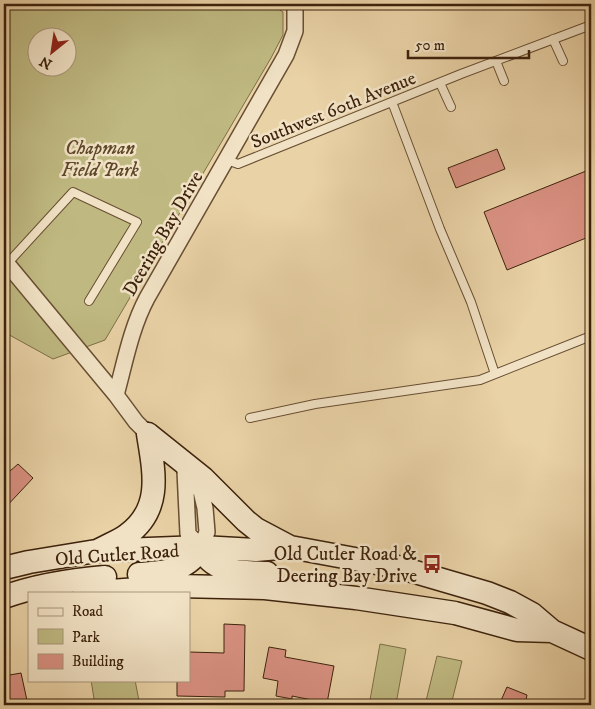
<svg xmlns="http://www.w3.org/2000/svg" width="595" height="709" font-family="'IM FELL DW Pica',serif">
	<rect width="100%" height="100%" fill="#e9d2a6"/>
	<filter id="stains"><feTurbulence type="fractalNoise" baseFrequency=".004" numOctaves="4"/><feColorMatrix values="0 0 0 0 .2 0 0 0 0 .09 0 0 0 0 .02 0 0 0 .5 -.17"/></filter>
	<radialGradient id="worn" r=".72"><stop offset=".6" stop-color="#630" stop-opacity="0"/><stop offset="1" stop-color="#630" stop-opacity=".3"/></radialGradient>
	<!-- green -->
	<path fill="#bfb981" stroke="#7e6e46" fill-rule="evenodd" d="M4,4H271L283,12V35L271,58L105,340L53,359L4,332ZM38,38H68V68H38Z
		M380,644L406,649L396,704L370,700Z
		M437,656L462,661L451,705H425Z
		M91,680H135L139,701L113,705H95Z"/>
	<!-- building -->
	<path fill="#da9182" stroke="#3d220c" d="M497,149L505,169L456,188L448,168Z
		M591,169V236L507,270L484,212Z
		M18,464L33,478L4,509V465L10,471Z
		M224,624L245,625L244,691H225V697L177,696V680H189V652L224,653Z
		M269,647L286,650L285,657L334,666L327,703L292,696V699L276,696L278,681L263,678Z
		M21,673L28,705H4V676Z
		M507,687L527,695L525,705H499Z"/>
	<g fill="none" stroke-linecap="round" stroke-linejoin="round">
		<!-- lane casing -->
		<g stroke="#684e32" stroke-width="10">
			<path id="lane" d="M553,39L563,61
				M496,61L504,81
				M440,83L451,107
				M392,102L440,229L471,302L495,374
				M227,160L238,164L461,74L591,25
				M7,264L73,192L137,222L89,301
				M250,418L315,404L480,380L591,336"/>
		</g>
		<!-- street casing -->
		<g stroke="#684e32" stroke-width="18">
			<path id="street" d="M4,260L116,395
				M154,440L136,422L116,395C125,362 131,328 147,298L286,55L295,31V4
				M185,471L188,534L201,547L207,532L205,508L201,491L189,476"/>
		</g>
		<!-- secondary casing -->
		<g stroke="#3d220c" stroke-width="25">
			<path id="secondary" d="M148,434L203,478L246,521L256,529L290,547
				M201,547C212,574 242,572 267,573
				M99,550C108,545 119,541 127,535C163,509 154,472 148,434
				M4,568L29,562L96,551L201,547L256,550L290,547L398,567L487,593L510,602L532,614L552,631L591,649
				M139,574C164,572 188,572 201,547
				M84,593L178,586L265,588L356,598L455,613L517,630L552,631
				M4,597C37,585 70,580 105,577"/>
		</g>
		<!-- lane -->
		<use href="#lane" stroke="#f1e2c5" stroke-width="8"/>
		<!-- street -->
		<use href="#street" stroke="#f1e2c5" stroke-width="15"/>
		<!-- secondary -->
		<use href="#secondary" stroke="#f1e2c5" stroke-width="22"/>
	</g>
	<!-- icons -->
	<defs>
		<g id="bus-bare" transform="scale(1.5)"><path d="M-5-6H5V4H4V6H2V4H-2V6H-4V4H-5ZM-3.5-4V0h7V-4ZM-3.5 1.2v1.5H-2V1.2ZM2 1.2v1.5H3.5V1.2Z" fill="#8f2418" stroke="#f1e2c5" stroke-width="2.5" paint-order="stroke"/></g>
	</defs>
	<g fill-rule="evenodd">
		<use href="#bus-bare" x="432" y="564"/>
	</g>
	<g text-anchor="middle" stroke-width="5" stroke-linejoin="round" paint-order="stroke">
		<!-- street labels -->
		<g font-size="19" fill="#3d220c" stroke="#f1e2c5">
			<text transform="translate(333 109) rotate(-22)" y="7">Southwest 60th Avenue</text>
			<text transform="translate(162 233) rotate(-60)" y="7">Deering Bay Drive</text>
			<text transform="translate(117 554) rotate(-4)" y="7">Old Cutler Road</text>
		</g>
		<!-- park labels -->
		<g font-size="19" font-style="italic" fill="#5e4829" stroke="#f1e2c5">
			<text x="100" y="154">Chapman<tspan x="100" dy="22">Field Park</tspan></text>
		</g>
		<!-- poi labels -->
		<g font-size="19" fill="#3d220c" stroke="#f1e2c5" text-anchor="end">
			<text x="417" y="560">Old Cutler Road &amp;<tspan x="417" dy="22">Deering Bay Drive</tspan></text>
		</g>
	</g>
	<!-- margin -->
	<rect width="595" height="709" fill="none" stroke="#e9d2a6" stroke-width="20"/>
	<rect x="5" y="5" width="585" height="699" fill="none" stroke="#3d220c" stroke-width="2.5"/>
	<rect x="10" y="10" width="575" height="689" fill="none" stroke="#3d220c"/>
	<!-- legend -->
	<rect x="28" y="592" width="162" height="90" fill="#f1e2c5" stroke="#a9957b"/>
	<rect x="38" y="608" width="25" height="8" fill="#f1e2c5" stroke="#a9957b"/>
	<text x="72" y="616" font-size="15" fill="#3d220c">Road</text>
	<rect x="38" y="629" width="25" height="15" fill="#bfb981" stroke="#a9957b"/>
	<text x="72" y="642" font-size="15" fill="#3d220c">Park</text>
	<rect x="38" y="654" width="25" height="15" fill="#da9182" stroke="#a9957b"/>
	<text x="72" y="666" font-size="15" fill="#3d220c">Building</text>
	<!-- north arrow -->
	<g transform="translate(52 52) rotate(210)"><circle r="24" fill="#f1e2c5" stroke="#a9957b"/>
	<path d="M0-4L9 19L0 12L-9 19Z" fill="#8f2418"/>
	<text y="-8" font-size="14" font-weight="bold" text-anchor="middle" fill="#3d220c">N</text>
	</g>
	<!-- scale -->
	<path d="M408 50v8h121v-8" fill="none" stroke="#3d220c" stroke-width="2.5"/>
	<text x="415" y="50" font-size="15" fill="#3d220c" stroke="#f1e2c5" stroke-width="4" paint-order="stroke">50 m</text>
	<rect width="100%" height="100%" filter="url(#stains)"/>
	<rect width="100%" height="100%" fill="url(#worn)"/>
</svg>
